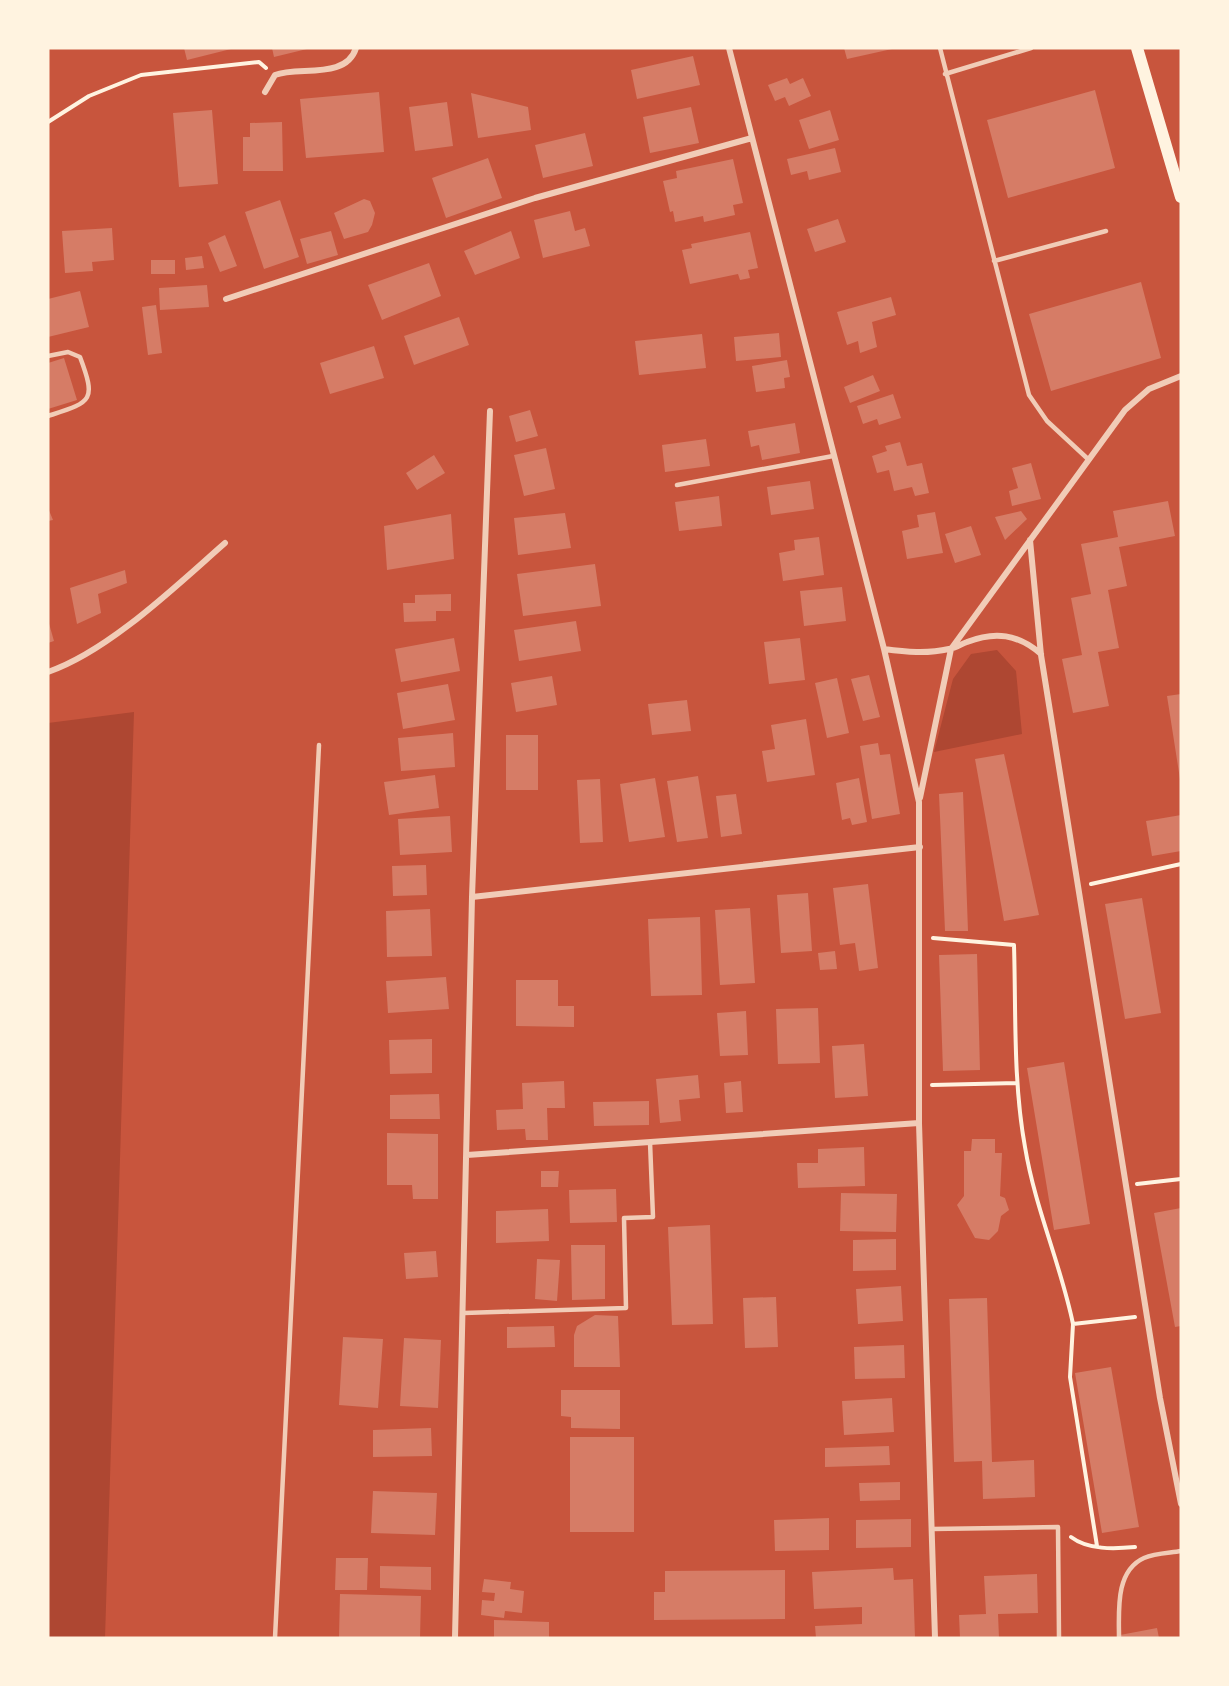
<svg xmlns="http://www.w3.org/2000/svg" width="1229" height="1686" font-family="'Roboto Serif',serif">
	<rect width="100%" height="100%" fill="#c8553d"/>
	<!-- green -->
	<path fill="#ae4732" d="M997,650L1016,671L1022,734L934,752L953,679L971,654Z
		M134,712L105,1638H48V723Z"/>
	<!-- building -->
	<path fill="#d67c66" d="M184,48H231V49L187,60Z
		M272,48H307V49L274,57Z
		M844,48H892V49L847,59Z
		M693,56L700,85L637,99L631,70Z
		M787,78L790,84L803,78L811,96L789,106L785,97L775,101L768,85Z
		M1095,90L1115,168L1008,198L987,120Z
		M379,92L384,152L306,158L300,99Z
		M471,93L528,107L531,130L478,138Z
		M447,102L453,146L415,151L409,107Z
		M691,107L699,143L650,153L643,117Z
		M212,110L218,184L179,187L173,113Z
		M830,110L839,140L809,149L799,120Z
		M282,122L283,171H243V137H250V123Z
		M585,133L593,166L543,178L535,145Z
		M835,148L841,172L809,180L807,171L791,175L787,159Z
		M488,158L502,198L446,218L432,178Z
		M733,159L743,203L733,205L735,215L704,222L703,216L675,222L673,211L670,212L663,181L677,178L676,171Z
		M364,199L370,201L375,213L372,225L368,232L344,239L334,213Z
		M280,200L299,257L264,269L245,212Z
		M570,211L575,231L585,228L590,246L543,258L534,220Z
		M838,219L846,242L815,252L807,229Z
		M112,228L114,260L92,262L93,271L65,273L62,231Z
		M331,231L338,255L307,264L300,239Z
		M511,231L520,258L475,275L464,251Z
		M750,232L758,268L748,270L750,278L740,280L738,274L690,284L682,250L692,248L691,244Z
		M225,235L237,266L220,272L208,243Z
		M202,256L204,268L186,270L185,258Z
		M151,260H175V274H151Z
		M429,263L441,296L382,320L368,285Z
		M1141,282L1161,358L1051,391L1029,314Z
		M207,285L209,307L160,310L159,288Z
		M80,291L89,327L48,337V299Z
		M891,297L896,315L872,322L877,347L860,353L858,341L847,345L837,312Z
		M156,305L162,353L148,355L142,307Z
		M459,317L469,345L414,365L404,336Z
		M779,333L781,357L736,361L734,337Z
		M702,334L706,368L639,375L635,341Z
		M374,346L384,378L330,394L320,363Z
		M64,358L77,400L48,409V363Z
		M787,360L790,377L784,378L785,388L756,392L752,366Z
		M873,375L880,391L850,403L844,387Z
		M893,394L901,418L879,425L877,419L863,424L857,406Z
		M530,410L538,436L516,442L509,416Z
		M795,423L800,453L762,460L759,445L751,447L748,431Z
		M706,439L710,466L665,472L662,445Z
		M900,442L907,466L922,463L929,493L915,496L912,487L894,491L889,470L877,473L872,456L887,451L885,446Z
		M546,448L555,489L524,496L514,455Z
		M434,455L445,473L417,490L406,473Z
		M1031,463L1041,499L1012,506L1009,491L1018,488L1012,468Z
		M810,481L814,509L771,515L767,487Z
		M719,496L722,526L679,531L675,502Z
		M1168,501L1175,536L1119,547L1127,586L1108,590L1119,648L1098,652L1109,706L1073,713L1062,659L1082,655L1071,598L1091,594L1081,544L1118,537L1113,511Z
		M48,508L53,520L48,521Z
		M1021,511L1027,519L1005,540L995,517Z
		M935,512L943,553L907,559L902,531L919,527L917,515Z
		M565,513L571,548L518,555L514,518Z
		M451,514L454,559L387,570L384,526Z
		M971,526L981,555L955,563L945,534Z
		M819,537L824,575L783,581L779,553L795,550L794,540Z
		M595,564L601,606L523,616L517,574Z
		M125,570L127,583L98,594L101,613L77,624L70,588Z
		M842,587L846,621L804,626L800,591Z
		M451,594V611H436V621L404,622L403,603H415V595Z
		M48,620L54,641L48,643Z
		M576,621L581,651L519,661L514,630Z
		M454,638L460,671L401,682L395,649Z
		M800,638L805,680L769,684L764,642Z
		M869,675L880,717L863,721L851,679Z
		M552,676L557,705L516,712L511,683Z
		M837,678L849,733L827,738L815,683Z
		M448,684L455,720L403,729L397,693Z
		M1181,694V778L1180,779L1167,696Z
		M687,700L691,731L652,735L648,704Z
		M806,719L815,775L767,782L762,751L775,749L771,725Z
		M453,733L455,767L401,771L398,738Z
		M506,735H538V790H506Z
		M878,743L880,755L890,754L900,814L872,819L860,746Z
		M1004,754L1039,915L1004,921L975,759Z
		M435,775L439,808L389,815L384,782Z
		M698,776L708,838L677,842L667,781Z
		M655,778L665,837L629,842L620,784Z
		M859,778L867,822L852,825L850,818L842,820L836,783Z
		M600,779L603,842L580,843L577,780Z
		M963,792L968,931H945L939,794Z
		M736,794L742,834L721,837L716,796Z
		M1181,815V851L1152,856L1146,821Z
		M450,816L452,852L400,855L398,819Z
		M426,865L427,895L393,896L392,866Z
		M868,884L878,968L859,971L855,943L840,945L833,888Z
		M808,893L812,951L781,953L777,895Z
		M1142,898L1161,1013L1125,1019L1105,904Z
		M750,908L755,983L720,985L715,910Z
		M430,909L432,956L387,957L386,911Z
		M700,917L702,995L651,996L648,919Z
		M835,951L837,969L820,970L818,953Z
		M977,954L980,1070L943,1071L939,955Z
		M446,977L449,1009L388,1013L386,981Z
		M516,980H558V1006H574V1027L516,1026Z
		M818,1008L820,1063L778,1064L776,1009Z
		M746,1011L748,1055L720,1056L717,1013Z
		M432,1039V1073L390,1074L389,1040Z
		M864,1044L868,1096L835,1098L832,1046Z
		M1064,1062L1090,1224L1054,1230L1027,1068Z
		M698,1075L700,1098L679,1100L681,1121L660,1123L656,1079Z
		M564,1081L565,1108H547L548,1140H526L525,1129L497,1130L496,1110L523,1109L522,1083Z
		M741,1081L743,1112L726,1113L724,1083Z
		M439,1094L440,1119H390V1095Z
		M649,1101V1125L594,1126L593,1102Z
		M387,1133L438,1134V1199H413L412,1185H387Z
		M972,1139H995V1153H1002L1000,1196L1005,1198L1009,1210L1001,1216L998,1231L989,1240L975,1238L957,1205L964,1196V1151H971Z
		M864,1147L865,1186L798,1188L797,1163H818V1149Z
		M541,1171H559L558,1187H541Z
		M616,1189L617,1222L570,1223L569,1190Z
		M841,1193L897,1194L896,1232L840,1231Z
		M1181,1208V1326L1175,1327L1154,1213Z
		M548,1209L549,1241L496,1243V1211Z
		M710,1225L713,1324L672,1325L668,1227Z
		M896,1239V1270L853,1271V1240Z
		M571,1245H605V1299L572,1300Z
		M436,1251L438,1277L406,1279L404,1253Z
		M537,1259L560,1260L557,1301L535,1299Z
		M901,1286L903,1321L858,1324L856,1289Z
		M776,1297L778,1347L745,1348L743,1298Z
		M987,1298L992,1462L1034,1460L1035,1497L983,1499L982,1461L954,1462L949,1299Z
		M595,1315L618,1316L620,1367H574V1335L577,1326Z
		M554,1326L555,1347L507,1348V1327Z
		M343,1337L383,1339L378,1408L339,1405Z
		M404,1338L441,1340L438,1408L400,1406Z
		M904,1345L905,1378L855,1379L854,1347Z
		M1111,1367L1139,1527L1102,1533L1075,1373Z
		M561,1390H620V1429L571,1428V1417L561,1416Z
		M892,1398L894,1432L844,1435L842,1401Z
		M431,1428L432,1456L373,1457V1430Z
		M570,1437H634V1532H570Z
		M889,1446L890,1465L825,1467V1448Z
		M900,1482V1500L860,1501L859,1483Z
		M373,1491L437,1493L435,1535L371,1533Z
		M829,1518V1550L775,1551L774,1520Z
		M911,1519V1547L856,1548V1520Z
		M336,1558H368L367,1590H335Z
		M380,1566L431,1567V1590L380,1588Z
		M893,1568L894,1580L913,1579L915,1638H816L815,1626L862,1624V1607L814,1609L812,1572Z
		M785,1570V1619L654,1620V1592H665V1571Z
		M1037,1574L1038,1613L998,1614L999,1638H960L959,1615L986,1614L984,1576Z
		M484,1579L511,1582L510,1589L524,1591L522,1613L505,1611L504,1618L481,1615L482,1600L494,1601L495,1593L482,1592Z
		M340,1594L421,1596L420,1638H339Z
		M494,1620L549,1622V1638H494Z
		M1157,1628L1159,1638H1121L1120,1635Z"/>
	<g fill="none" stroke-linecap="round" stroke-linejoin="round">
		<!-- path -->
		<path stroke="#fff3e0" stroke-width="4" d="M48,122L89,96L141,75L259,62L266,68
			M1091,884L1181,864
			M933,938L1014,945C1016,1012 1013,1081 1025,1147C1035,1208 1061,1265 1073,1324L1135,1317
			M932,1085L1017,1083
			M1137,1184L1181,1179
			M1073,1324L1070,1377L1097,1546
			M1071,1537C1088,1550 1114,1549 1135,1547"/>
		<!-- service -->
		<path stroke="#f1ccb7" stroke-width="4.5" d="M940,48L1029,395L1047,421L1089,460
			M945,74L1031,48
			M994,261L1106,231
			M48,356L68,352L80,357C97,402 91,402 48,416
			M677,485L833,456
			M464,1313L626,1308L624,1218L653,1217L650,1142
			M932,1529L1058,1527L1059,1638
			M275,1638L319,745
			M1119,1638C1119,1611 1115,1571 1144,1558C1155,1553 1169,1553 1181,1551"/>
		<!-- minor -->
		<path stroke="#f1ccb7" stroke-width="6" d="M729,48L884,649L919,802V1123L935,1638
			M265,92L275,75C299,66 346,80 356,48
			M226,299L535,198L752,138
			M1030,540L1041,655L1160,1398L1181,1504
			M884,649C906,652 927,654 949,649C956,648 961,644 967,642C995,631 1018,634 1041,654
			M48,672C109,651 177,585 225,543
			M920,798L951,649L1125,410L1149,389L1181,376
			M472,897L920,847
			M467,1155L919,1123
			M455,1638L472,897L490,411"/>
		<!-- secondary -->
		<path stroke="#fff3e0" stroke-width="12" d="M1137,48L1181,197"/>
	</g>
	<!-- border -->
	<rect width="1229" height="1686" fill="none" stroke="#fff3e0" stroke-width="99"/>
</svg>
